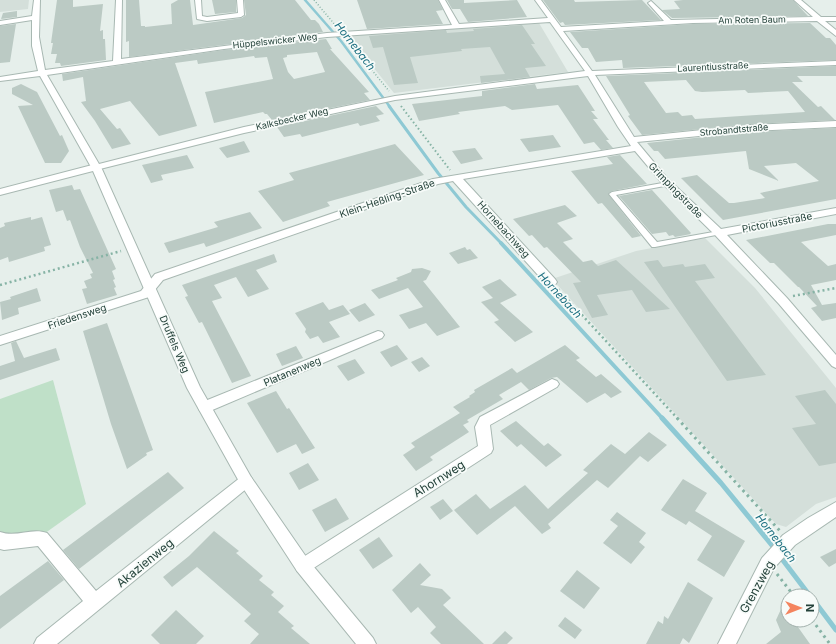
<svg xmlns="http://www.w3.org/2000/svg" width="836" height="644" font-family="Inter,sans-serif">
	<rect width="100%" height="100%" fill="#e6efeb"/>
	<!-- built -->
	<path fill="#d4dfda" d="M0,0H29L28,9L0,12Z
		M539,23L568,72L394,93L348,36Z
		M705,238L755,288L836,388V497L816,504L786,527L776,524L552,279L636,251Z"/>
	<!-- green -->
	<path fill="#bfe0c8" d="M53,380L86,504L41,536L0,537V399Z"/>
	<g fill="none" stroke-linecap="round" stroke-linejoin="round">
		<!-- stream-far3 -->
		<path stroke="#8ec9d4" stroke-width="2.5" d="M305,0L341,41L390,107"/>
		<!-- stream-far2 -->
		<path stroke="#8ec9d4" stroke-width="3" d="M389,106L438,173L466,207L502,244"/>
		<!-- stream-far1 -->
		<path stroke="#8ec9d4" stroke-width="4" d="M501,243L663,419"/>
		<!-- stream -->
		<path stroke="#8ec9d4" stroke-width="5" d="M662,418L721,483L775,549
			M779,555L810,596
			M812,598L836,630"/>
	</g>
	<!-- building -->
	<path fill="#bbcac4" fill-rule="evenodd" d="M57,0H73V7L103,4L100,31L103,30V39H105L106,60L61,66L60,63H55L57,54H51L53,43H51Z
		M126,0H139L141,26H145V27L172,24L171,4L178,0H190L193,25L242,18L246,15L244,0H295L311,20H315L319,24L323,32L129,57V41L126,42Z
		M212,0H236V12L215,14Z
		M357,0H438L443,10L436,11L443,24L367,29Z
		M447,0H464V3L517,0L527,17L468,22L460,9H452Z
		M543,0H574L575,2L642,0L661,20L565,25L563,22L560,23Z
		M683,0H793L808,16L672,18L662,10L680,9L674,1Z
		M17,11V17L1,19L3,13Z
		M810,23L826,38H830L836,45V60L623,68L622,60L596,62L588,48H582L570,32L693,24Z
		M16,24L10,62L0,63V26Z
		M522,25L535,44H531L546,66L525,68L530,77L481,83L480,76L505,74L490,47L461,49L462,51L410,57L418,83L394,85L383,47L373,48L369,36L446,30L447,33L474,31L473,29Z
		M326,39L332,49H330L369,92L364,93L370,100L272,120L267,114H265L263,112L214,123L205,92L273,79L267,57L255,58L254,56L198,64L197,60L175,63L197,126L159,136L130,101L100,109L117,129L120,128L131,144L112,149L95,121L81,102L86,101L83,77L63,81L62,74L224,50ZM317,52L325,72L294,79L288,72L283,58L287,57V55Z
		M836,66V76H797L803,82H792L818,107L821,106L835,120L751,124L642,135L628,116L630,115L606,76ZM686,80L695,91L702,92L745,90L748,93L788,91L805,112L695,119L692,115L682,116L678,112L666,113L644,82Z
		M21,84L37,92L60,136L62,135L69,151L61,163H45L18,106L33,105L12,94V88Z
		M535,84L537,89L578,85L595,111H591L598,119H593L609,140H606L613,148L601,150L594,142L584,144L558,105L512,110L505,106L458,112L460,114L419,121L412,104L482,96V91Z
		M376,106L384,114L376,116L380,121L360,126L358,123L302,137L300,134L284,137L277,127Z
		M836,128V199L723,220L681,178L697,175L729,203H734L765,198L760,193L819,181L796,163L764,166L779,181L749,169L746,151L665,159L658,151H654L647,143L751,132Z
		M553,135L561,147L529,152L520,139Z
		M244,141L250,152L227,158L219,148Z
		M395,144L424,175L327,202L330,206L283,222L258,191L294,180L289,173Z
		M475,148L483,159L461,164L452,151Z
		M187,155L194,168L161,175L163,180L151,183L142,165Z
		M620,155L647,184L612,191L608,194L641,236L632,238L602,203L598,204L571,171L613,164L607,157Z
		M72,185L74,190L80,189L116,269L112,271L115,279L113,280L116,287L114,288L117,295L87,304L82,289L87,288L84,281L92,278L90,274L93,273L80,247L70,220L67,221L63,210L56,212L49,190Z
		M652,190L691,233H690L691,234L675,237L673,235L669,236L666,232L652,234L619,196Z
		M565,205L577,216L557,223L573,239L563,242L583,262L592,260L598,266L616,260L670,309L646,312L632,290L597,295L608,315L592,318L573,283L581,282L547,247L544,248L532,235L529,236L513,219Z
		M250,212L262,228L206,247L204,243L169,253L164,243L218,227L214,222Z
		M31,217V220L42,217L51,245L44,247L45,251L9,262L8,257L0,260V228L5,226L4,223Z
		M828,224H836V235L801,242L828,266L836,264V280L811,285L822,305L836,303V318L822,321L811,308L817,306L799,287H798L774,263H770L746,240Z
		M465,247L467,250L470,249L478,258L458,264L449,253Z
		M274,254L277,262L256,270L269,289L248,297L236,277L214,285L222,298L212,301L251,376L232,383L202,322L199,323L185,297L188,296L182,285Z
		M658,260L663,267L683,264L685,267L705,264L715,278L695,281L766,375L727,381L644,262Z
		M422,268L431,271L426,280L423,281L460,327L437,336L426,323L409,329L399,315L423,307L408,288L379,299L371,290L398,280L396,278L411,272L412,269Z
		M500,279L517,295L500,303L533,332L515,342L494,322L499,320L481,302L493,298L482,287Z
		M37,288L41,301L18,308L19,314L2,320L0,302L11,299L10,297Z
		M323,302L329,310L343,305L350,314L329,322L340,337L323,343L318,336L310,339L305,332L306,329L295,313Z
		M365,303L375,315L359,322L349,310Z
		M107,323L153,450L146,453L147,455L127,469L111,424L83,331Z
		M16,341L24,358L56,348L60,360L0,380V366L15,361L11,343Z
		M397,345L408,359L391,367L380,352Z
		M565,345L580,358L576,360L596,377L601,374L622,392L611,398L605,393L587,403L557,377L551,378L529,390L521,382L499,395L503,399L467,420L469,422L463,425L469,432L430,457L433,460L416,471L403,455L415,447L411,443L460,413L453,407L470,397L469,396L475,392L474,390L512,368L517,373Z
		M296,346L303,358L282,366L276,354Z
		M422,357L430,366L419,372L411,362Z
		M355,359L365,373L348,381L337,366Z
		M825,390L836,404V463L819,466L792,428L816,424L795,396Z
		M276,391L287,409L289,408L315,448L302,454L296,444L277,453L247,403Z
		M516,421L544,446L548,443L562,455L546,467L521,444L517,447L500,431Z
		M649,432L667,445L648,462L640,456L608,488L597,480L548,524L551,528L542,534L515,506L477,535L454,510L476,494L490,509L525,485L548,509L588,473L583,470L611,444L625,454Z
		M308,463L319,480L299,490L289,473Z
		M168,472L184,488L79,569L63,550Z
		M683,479L707,493L695,511L745,541L724,577L697,560L712,536L689,521L686,525L661,510Z
		M336,498L349,519L325,532L312,510Z
		M443,499L453,511L440,520L430,507Z
		M617,512L646,533L639,542L645,547L631,564L603,543L618,526L610,520Z
		M214,531L239,551L236,553L263,576L259,580L274,592L271,595L284,606L278,612L294,626L291,628L310,644H250L259,634L244,621L251,614L197,567L172,587L163,577L189,556Z
		M379,537L393,556L373,569L359,550Z
		M836,549V563L829,567L820,557Z
		M48,561L64,580L0,629V596Z
		M420,563L431,575L420,585L442,589L451,598L443,605L484,644H441L430,633L436,627L418,607L411,613L392,590Z
		M577,570L600,588L584,609L560,591Z
		M688,582L713,598L689,643L683,638L680,644H646L658,621L663,624L664,616L668,619Z
		M788,594V620H793L810,644H766L781,632L776,620Z
		M176,610L204,636L196,644H160L151,635Z
		M565,617L582,630L575,639L558,626Z
		M505,631L513,638L507,644H492Z"/>
	<g fill="none" stroke-linecap="round" stroke-linejoin="round">
		<!-- service casing -->
		<g stroke="#a8b8b2" stroke-width="2">
			<path id="service" d="M668,182L671,184L670,185L616,195L657,242L719,231L722,233L721,234L655,247H652L609,194L612,192Z"/>
		</g>
		<!-- minor casing -->
		<g stroke="#a8b8b2" stroke-width="2">
			<path id="minor" d="M34,0H40L39,37L45,70L113,61L116,0H122L121,59L327,33L452,25L439,0H445L459,24L548,18L535,0H541L561,27L664,21L648,3L651,1L671,20L813,17L794,0H801L821,17H836V21H825L836,30V36L817,21L693,23L563,31L592,71L836,61V65L595,75L634,137L751,125L836,121V127L751,131L637,142L667,178L721,229L836,208V214L727,235L787,298L836,355V368L832,366L779,304L715,235L661,182L635,151L463,179L555,279L557,282L555,285H547L453,181L438,184L163,280L149,297L0,345V336L141,291L155,274L433,179L631,146L618,127L588,76L395,100L244,133L96,170L91,167L40,76L0,81V77L38,71L32,46V20L0,25V21L32,16ZM550,22L585,71L395,96L244,127L99,164L47,75L224,49L327,37Z
				M195,0H201L202,16L207,17L238,13L237,0H243L244,15L241,17L207,21L197,19Z
				M378,331L382,332L384,335L382,338L210,411L205,412L200,411L198,407L200,403Z
				M552,379L557,381L559,384L557,387L490,425L493,449L491,453L309,571L303,574L297,571L295,566L297,561L478,446L475,427L480,417Z
				M246,475L251,477L253,481L251,485L57,644H34L37,638L83,601L38,546L4,550L0,549V532C17,538 32,527 47,533L96,591L241,477Z
				M836,502V517L795,545L774,568L736,644H718L762,558L783,535L808,518Z"/>
		</g>
		<!-- tertiary casing -->
		<g stroke="#a8b8b2" stroke-width="2">
			<path id="tertiary" d="M96,164L101,167L200,387L251,477L309,561L373,638L376,644H356L297,571L241,485L187,388L93,171L0,195V189Z"/>
		</g>
		<!-- path-far3 -->
		<path stroke="#86b3a5" stroke-width="1.5" stroke-dasharray="1 2" stroke-linecap="butt" d="M314,0L336,26
			M349,42L389,91"/>
		<!-- path-far2 -->
		<path stroke="#86b3a5" stroke-width="2" stroke-dasharray="1.5 2.5" stroke-linecap="butt" d="M401,106L450,170"/>
		<!-- path-far1 -->
		<path stroke="#86b3a5" stroke-width="2.5" stroke-dasharray="2 3" stroke-linecap="butt" d="M0,285L121,251
			M558,289L678,419
			M793,296L836,288"/>
		<!-- path -->
		<path stroke="#86b3a5" stroke-width="3" stroke-dasharray="2.5 4" stroke-linecap="butt" d="M677,418L780,531
			M777,574L794,596
			M812,620L830,644"/>
		<!-- service -->
		<use href="#service" fill="#fff" fill-rule="evenodd"/>
		<!-- minor -->
		<use href="#minor" fill="#fff" fill-rule="evenodd"/>
		<!-- tertiary -->
		<use href="#tertiary" fill="#fff" fill-rule="evenodd"/>
	</g>
	<g text-anchor="middle" stroke-width="3.5" stroke-linejoin="round" paint-order="stroke">
		<!-- far-street labels -->
		<g font-size="9" fill="#24423a" stroke="#f7fbf9">
			<text transform="translate(752 20) rotate(-1)" y="3">Am Roten Baum</text>
			<text transform="translate(275 41) rotate(-6)" y="3">Hüppelswicker Weg</text>
			<text transform="translate(713 67) rotate(-3)" y="3">Laurentiusstraße</text>
			<text transform="translate(292 119) rotate(-13)" y="3">Kalksbecker Weg</text>
			<text transform="translate(734 130) rotate(-5)" y="3">Strobandtstraße</text>
		</g>
		<!-- street labels -->
		<g font-size="10" fill="#24423a" stroke="#f7fbf9">
			<text transform="translate(676 190) rotate(46)" y="4">Grimpingstraße</text>
			<text transform="translate(387 198) rotate(-19)" y="4">Klein-Heßling-Straße</text>
			<text transform="translate(777 222) rotate(-11)" y="4">Pictoriusstraße</text>
			<text transform="translate(504 229) rotate(48)" y="4">Hornebachweg</text>
			<text transform="translate(77 316) rotate(-18)" y="4">Friedensweg</text>
			<text transform="translate(175 344) rotate(67)" y="4">Druffels Weg</text>
			<text transform="translate(292 371) rotate(-23)" y="4">Platanenweg</text>
		</g>
		<!-- water labels -->
		<g font-size="11" font-style="italic" fill="#1c6f80" stroke="#f7fbf9">
			<text transform="translate(355 46) rotate(52)" y="4">Hornebach</text>
			<text transform="translate(560 295) rotate(47)" y="4">Hornebach</text>
			<text transform="translate(776 538) rotate(52)" y="4">Hornebach</text>
		</g>
		<!-- near-street labels -->
		<g font-size="12" fill="#24423a" stroke="#f7fbf9">
			<text transform="translate(439 479) rotate(-32)" y="4">Ahornweg</text>
			<text transform="translate(145 563) rotate(-39)" y="4">Akazienweg</text>
			<text transform="translate(757 587) rotate(-61)" y="4">Grenzweg</text>
		</g>
	</g>
	<!-- north arrow -->
	<g transform="translate(800 608) rotate(90)"><circle r="19" fill="#f7fbf9" stroke="#a3b1ad"/>
	<path d="M0-3L7 15L0 10L-7 15Z" fill="#f4845f"/>
	<text y="-6" font-size="11" font-weight="bold" text-anchor="middle" fill="#24423a">N</text>
	</g>
</svg>
